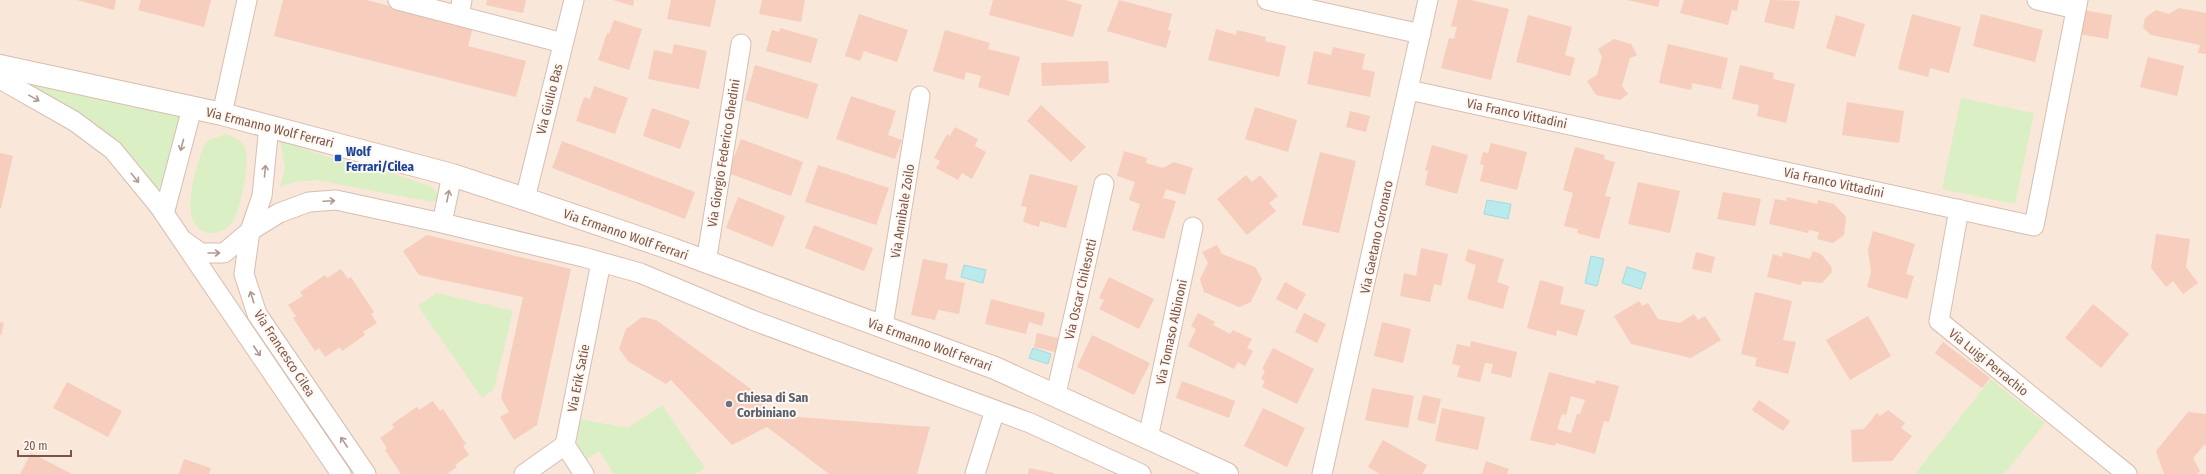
<svg xmlns="http://www.w3.org/2000/svg" width="2206" height="474" font-family="'Fira Sans Condensed',sans-serif">
	<rect width="100%" height="100%" fill="#fff4e9"/>
	<!-- residential -->
	<path fill="#f9e7d9" d="M0,0H2206V474H0Z"/>
	<!-- green -->
	<path fill="#dbefc5" d="M23,76L184,112L160,187L157,189L22,84Z
		M1961,98L2034,113L2015,204L1942,189Z
		M226,134C233,137 240,139 244,146C252,157 240,212 232,223C227,229 219,233 211,233C174,230 197,167 203,147L209,140Z
		M280,141L328,157L380,169L432,187L438,195L437,200L432,202L317,180L295,182L280,187L285,167Z
		M437,293L513,311L494,389L482,398L418,306Z
		M1991,379L2045,423L2004,474H1915Z
		M662,405L705,468L695,474H614L599,451L585,461C575,447 577,435 580,419L628,428Z"/>
	<!-- water -->
	<path fill="#baeaec" stroke="#9fdcdf" d="M1487,200L1511,204L1508,219L1484,214Z
		M1591,256L1604,259L1597,286L1585,283Z
		M964,265L986,270L983,283L961,277Z
		M1627,267L1646,273L1641,289L1622,283Z
		M1033,348L1051,354L1048,364L1029,358Z"/>
	<!-- building -->
	<path fill="#f7cdbd" fill-rule="evenodd" d="M77,0H116L114,10Z
		M141,0H211L204,27L138,10Z
		M283,0H366L473,27L468,46L526,61L516,97L274,36Z
		M487,0H526L523,13L486,5Z
		M613,0H634L633,6Z
		M671,0H716L710,27L667,19Z
		M762,0H805L801,22L759,14Z
		M993,0H1065L1082,5L1073,37L989,15Z
		M1119,0L1172,14L1168,30L1171,31L1166,48L1107,31Z
		M1458,0H1471L1509,9L1491,80L1441,68L1449,38L1454,39L1457,27L1451,26Z
		M1627,0H1660L1658,7Z
		M1684,0H1739L1737,11L1732,10L1728,25L1680,13Z
		M1770,0L1800,1L1794,29L1764,22Z
		M2179,8L2206,13V54L2198,53L2200,45L2151,35L2143,28L2145,18L2156,10L2169,14Z
		M2083,10L2112,15L2108,39L2079,34Z
		M859,14L908,30L897,62L864,51L860,61L845,56Z
		M1912,14L1961,27L1949,73L1930,68L1928,77L1898,69Z
		M1981,14L2043,30L2035,62L1973,46Z
		M1528,15L1572,27L1565,55L1575,58L1570,76L1516,62Z
		M1836,15L1865,24L1855,57L1826,48Z
		M614,20L642,29L629,70L598,60L607,33L609,34Z
		M780,28L818,39L811,63L766,51L772,30L779,32Z
		M1216,29L1236,35L1237,30L1266,37L1265,41L1286,46L1279,77L1208,60Z
		M945,30L990,43L988,49L1020,57L1009,96L978,87L981,76L966,72L964,80L933,71Z
		M1614,39L1631,44L1637,55L1630,58L1622,86L1628,94L1620,100L1596,95L1587,81L1597,75L1602,57L1598,49Z
		M674,44L707,51L699,89L648,79L654,50L672,54Z
		M1668,44L1728,58L1721,89L1692,83L1691,90L1659,83Z
		M1333,47L1365,54L1362,69L1375,72L1370,97L1307,84L1314,51L1331,55Z
		M2148,57L2184,66L2177,96L2140,87Z
		M1108,61L1109,83L1042,86L1041,63Z
		M755,65L818,84L808,119L745,100Z
		M1740,65L1774,73L1773,79L1795,84L1786,123L1757,116L1759,105L1732,99Z
		M594,86L628,98L615,134L576,121L584,97L590,99Z
		M851,96L896,111L888,135L902,140L895,159L836,139Z
		M1847,102L1904,111L1899,143L1842,135Z
		M1041,105L1086,147L1071,162L1027,121Z
		M1255,107L1297,120L1288,152L1245,139Z
		M652,108L690,121L680,149L643,136Z
		M1350,111L1370,116L1366,132L1346,127Z
		M955,127L978,139L975,146L986,152L972,179L962,173L958,180L936,168L940,161L934,158L947,134L950,136Z
		M741,139L803,162L791,196L728,173Z
		M562,141L695,192L685,219L552,168Z
		M1491,143L1527,152L1517,190L1480,181L1484,165L1480,164L1483,152L1488,153Z
		M1432,145L1468,155L1457,194L1425,185L1428,171L1425,170Z
		M1575,147L1605,155L1604,159L1615,162L1605,196L1611,197L1599,239L1577,233L1578,229L1564,226L1573,193L1563,190Z
		M1124,151L1147,158L1146,163L1163,168L1174,162L1193,168L1185,195L1166,189L1163,198L1176,201L1164,239L1132,230L1140,204L1129,200L1135,182L1117,176Z
		M1320,152L1356,161L1339,233L1302,225Z
		M0,153L13,156L1,208H0Z
		M818,165L889,188L876,225L805,202Z
		M1030,174L1078,186L1066,228L1040,221L1039,227L1023,222L1027,207L1021,206Z
		M1246,175L1252,182L1260,175L1278,196L1269,203L1276,211L1247,235L1217,199Z
		M1638,182L1680,191L1670,233L1628,224Z
		M1723,192L1761,199L1755,226L1717,219Z
		M738,197L785,216L773,247L726,228Z
		M1787,197L1817,204L1818,200L1834,204L1846,217L1844,235L1833,243L1817,239L1819,232L1809,230L1808,233L1769,224L1775,199L1786,201Z
		M814,225L873,248L864,271L805,248Z
		M1873,231L1915,244L1906,274L1914,276L1907,299L1867,287L1871,272L1868,250Z
		M2156,234L2190,239L2186,267L2198,283L2183,294L2173,281L2166,287L2151,268Z
		M427,235L571,269L537,425L514,440L500,417L509,412L501,398L523,297L419,275L403,251Z
		M1217,245L1222,254L1255,267L1262,279L1251,302L1239,307L1204,292L1200,279L1208,263L1202,252Z
		M1421,248L1448,254L1441,286L1434,284L1430,302L1400,296L1404,273L1416,276Z
		M1468,249L1504,259L1497,282L1509,286L1503,309L1467,299L1476,265L1465,261Z
		M1813,251L1821,254L1831,266L1832,272L1822,283L1802,281L1801,285L1767,277L1773,254L1782,257L1783,252L1810,259Z
		M1696,252L1715,257L1711,273L1692,269Z
		M923,259L948,264L945,279L965,283L959,314L938,310L935,320L911,315Z
		M341,269L348,279L351,277L374,312L371,314L377,323L363,332L365,335L342,351L340,347L325,357L319,348L315,351L293,318L296,316L288,305L303,296L300,292L325,275L327,278Z
		M1109,277L1154,299L1139,329L1099,309L1104,300L1099,298Z
		M1540,280L1564,287L1560,304L1585,310L1577,336L1557,330L1556,336L1527,328Z
		M1285,282L1306,294L1297,310L1276,299Z
		M1755,292L1792,301L1783,340L1796,342L1788,374L1755,366L1757,358L1741,354Z
		M991,299L1045,313L1042,326L1029,322L1026,334L985,324Z
		M1639,301L1642,306L1648,303L1658,319L1680,323L1694,314L1698,320L1705,316L1721,340L1691,358L1631,344L1614,316Z
		M2093,304L2129,334L2101,368L2065,338Z
		M1198,313L1215,322L1213,325L1230,334L1233,330L1252,339L1247,348L1253,351L1245,366L1238,362L1234,369L1188,346L1196,329L1191,326Z
		M1304,313L1326,324L1317,343L1295,332Z
		M1868,316L1891,356L1850,380L1826,340Z
		M642,317L656,320L758,394L771,415L930,427L917,474H829L767,427L732,445L671,380L666,384L629,362L619,349L626,329Z
		M0,322L4,323L1,335H0Z
		M1382,322L1411,329L1403,363L1374,356Z
		M1037,333L1058,338L1055,352L1034,347Z
		M1092,335L1150,363L1134,395L1077,367Z
		M1471,341L1517,352L1511,378L1491,373L1493,364L1485,363L1480,382L1457,377L1460,366L1452,364L1457,344L1470,347Z
		M1943,342L1990,378L1982,388L1935,353Z
		M1273,348L1314,369L1297,404L1262,387L1265,381L1261,379L1265,371L1262,369Z
		M1549,372L1595,384L1596,380L1619,386L1609,422L1604,421L1595,454L1556,443L1555,446L1530,440ZM1571,396L1585,400L1580,414H1577L1571,433L1557,429L1562,414L1566,415Z
		M1182,381L1235,401L1229,418L1176,398Z
		M67,382L122,411L108,437L53,408Z
		M1372,388L1414,396L1408,428L1365,420Z
		M1423,395L1441,399L1435,424L1417,420Z
		M1759,400L1790,421L1783,431L1752,410Z
		M433,401L440,411L443,409L466,444L463,446L469,455L455,465L457,467L447,474H401L385,450L387,448L380,438L394,428L392,424L417,407L419,410Z
		M1263,408L1305,428L1287,467L1244,446Z
		M1442,408L1485,417L1478,450L1435,441Z
		M1888,410L1905,423L1901,428L1912,436L1892,461L1852,462L1851,430L1864,429L1877,413L1880,416Z
		M2188,412L2206,414V445H2204L2193,458L2200,471L2197,474H2164L2156,451Z
		M1383,440L1427,465L1422,474H1380L1368,467Z
		M31,453L72,474H20Z
		M184,459L211,468L209,474H179Z
		M1486,461L1509,469L1507,474H1482Z
		M1029,468L1054,473V474H1028Z"/>
	<g fill="none" stroke-linecap="round" stroke-linejoin="round">
		<!-- street casing -->
		<g stroke="#d7beb1" stroke-width="21">
			<path id="street" d="M398,0L563,43
				M1267,0L1421,34
				M2037,0L2076,9
				M459,16L462,0
				M0,79L74,121L113,150L159,206L341,474
				M1409,90L2034,226L2078,0
				M222,114L247,0
				M269,126L262,196L250,231L244,274L257,314L366,474
				M525,199L574,0
				M1959,209L1939,321L2127,474
				M164,214L192,108
				M442,223L583,257L640,273L752,320L1030,423L1141,474
				M184,241L201,253H224L250,231L279,213L309,202L336,200L442,223L452,175
				M706,263L741,44
				M883,326L920,96
				M1056,394L1104,184
				M1148,438L1193,227
				M565,445L584,474
				M524,474L565,445L601,262
				M975,474L995,410
				M1322,474L1428,0"/>
		</g>
		<!-- secondary casing -->
		<g stroke="#dbbdae" stroke-width="24">
			<path id="secondary" d="M0,66L222,114L452,175L525,199L672,249L995,368L1227,474"/>
		</g>
		<!-- street -->
		<use href="#street" stroke="#fff" stroke-width="19"/>
		<!-- secondary -->
		<use href="#secondary" stroke="#fff" stroke-width="22"/>
	</g>
	<!-- one-way arrows -->
	<defs><path id="oneway-shaft" d="M-6 0H5M1.5-3L5.5 0L1.5 3" fill="none" stroke-width="1.6" stroke-linecap="round" stroke-linejoin="round"/></defs>
	<g stroke="#b19991">
		<use href="#oneway-shaft" transform="translate(34 98) rotate(29)"/>
		<use href="#oneway-shaft" transform="translate(182 145) rotate(105)"/>
		<use href="#oneway-shaft" transform="translate(265 171) rotate(-85)"/>
		<use href="#oneway-shaft" transform="translate(135 178) rotate(51)"/>
		<use href="#oneway-shaft" transform="translate(448 196) rotate(-79)"/>
		<use href="#oneway-shaft" transform="translate(329 201) rotate(-3)"/>
		<use href="#oneway-shaft" transform="translate(214 253)"/>
		<use href="#oneway-shaft" transform="translate(252 297) rotate(-108)"/>
		<use href="#oneway-shaft" transform="translate(257 351) rotate(56)"/>
		<use href="#oneway-shaft" transform="translate(344 442) rotate(-124)"/>
	</g>
	<!-- markers -->
	<rect fill="#1a4fb4" stroke="#fff8f2" stroke-width="1.5" x="334" y="154" width="8" height="8" rx="2"/>
	<circle fill="#6b7280" stroke="#fff8f2" stroke-width="1.5" cx="729" cy="404" r="4"/>
	<g text-anchor="middle" stroke-width="4" stroke-linejoin="round" paint-order="stroke">
		<!-- street labels -->
		<g font-size="13" fill="#7d5548" stroke="#fff8f2">
			<text transform="translate(549 99) rotate(-76)" y="5">Via Giulio Bas</text>
			<text transform="translate(1517 113) rotate(12)" y="5">Via Franco Vittadini</text>
			<text transform="translate(270 127) rotate(14)" y="5">Via Ermanno Wolf Ferrari</text>
			<text transform="translate(723 153) rotate(-81)" y="5">Via Giorgio Federico Ghedini</text>
			<text transform="translate(1834 182) rotate(12)" y="5">Via Franco Vittadini</text>
			<text transform="translate(902 211) rotate(-81)" y="5">Via Annibale Zoilo</text>
			<text transform="translate(626 234) rotate(19)" y="5">Via Ermanno Wolf Ferrari</text>
			<text transform="translate(1376 237) rotate(-78)" y="5">Via Gaetano Coronaro</text>
			<text transform="translate(1080 289) rotate(-77)" y="5">Via Oscar Chilesotti</text>
			<text transform="translate(1171 332) rotate(-78)" y="5">Via Tomaso Albinoni</text>
			<text transform="translate(930 344) rotate(20)" y="5">Via Ermanno Wolf Ferrari</text>
			<text transform="translate(285 353) rotate(57)" y="5">Via Francesco Cilea</text>
			<text transform="translate(1989 362) rotate(39)" y="5">Via Luigi Perrachio</text>
			<text transform="translate(578 378) rotate(-79)" y="5">Via Erik Satie</text>
		</g>
		<!-- transit labels -->
		<g font-size="13" font-weight="bold" fill="#164399" stroke="#fff8f2" text-anchor="start">
			<text x="346" y="156">Wolf<tspan x="346" dy="15">Ferrari/Cilea</tspan></text>
		</g>
		<!-- worship labels -->
		<g font-size="13" font-weight="bold" fill="#5b616d" stroke="#fff8f2" text-anchor="start">
			<text x="737" y="402">Chiesa di San<tspan x="737" dy="15">Corbiniano</tspan></text>
		</g>
	</g>
	<!-- scale -->
	<path d="M18 450v6h53v-6" fill="none" stroke="#7d5548" stroke-width="2"/>
	<text x="24" y="450" font-size="12" fill="#7d5548" stroke="#fff8f2" stroke-width="3" paint-order="stroke">20 m</text>
</svg>
